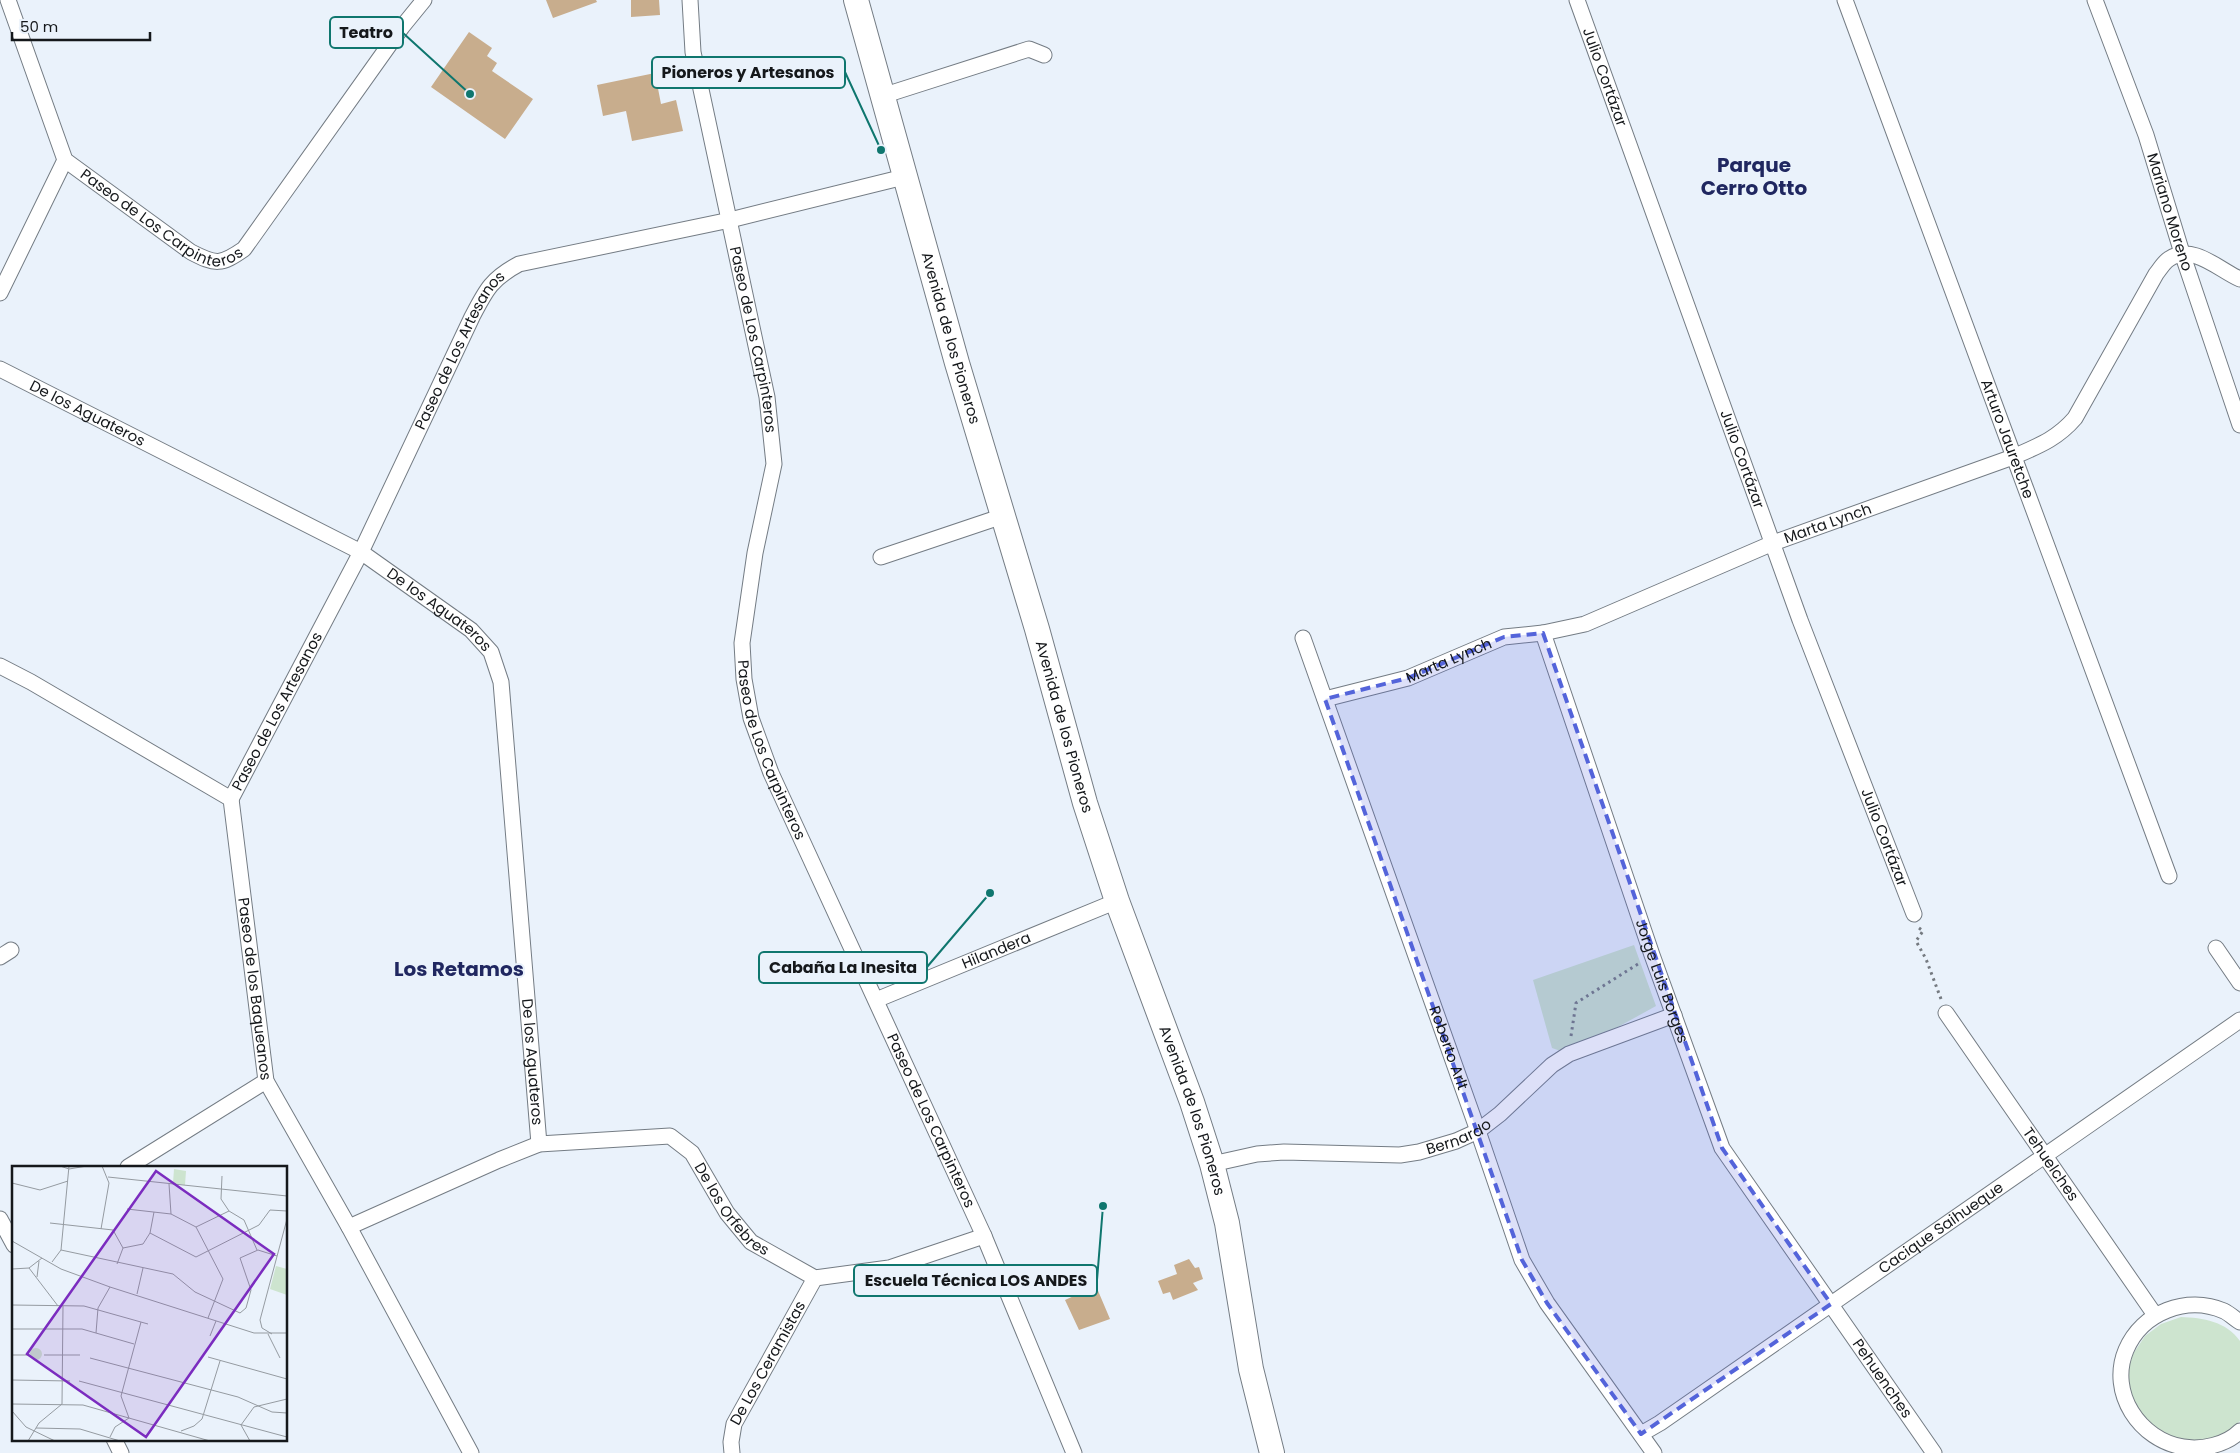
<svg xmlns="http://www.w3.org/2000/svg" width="2240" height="1453" font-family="Poppins,sans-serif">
	<rect width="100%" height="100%" fill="#eaf2fb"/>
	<!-- green -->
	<path fill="#cde4cf" d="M1634,945L1656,1006L1569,1054L1552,1048L1533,980Z
		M2181,1317C2203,1318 2226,1321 2240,1341V1421L2229,1432L2210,1442L2189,1445L2150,1430L2129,1395L2127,1374L2133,1354L2145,1336L2161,1324Z"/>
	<!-- building -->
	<path fill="#c8ad8d" d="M546,0H596L597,2L553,18Z
		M631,0H659L660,15L631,17Z
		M469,32L492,48L487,56L497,63L492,71L533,99L505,139L431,87Z
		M655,73L661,104L676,100L683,131L632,141L626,111L603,116L597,85Z
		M1189,1259L1195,1268L1199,1267L1203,1279L1193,1283L1198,1290L1173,1300L1170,1292L1163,1294L1158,1281L1177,1274L1174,1265Z
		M1096,1286L1110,1319L1079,1330L1065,1300Z"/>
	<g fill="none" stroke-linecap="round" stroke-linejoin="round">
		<!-- street casing -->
		<g stroke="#747c84" stroke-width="17">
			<g id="street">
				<path id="s1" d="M8,0L65,160L191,252C216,265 221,265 244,249L402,27L424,0"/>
				<path id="s2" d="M690,0L693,52L767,397L774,464L755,553L742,643L744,679L751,718L771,773L984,1236L1074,1453"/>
				<path id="s3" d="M1577,0L1800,620L1914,914"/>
				<path id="s4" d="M1845,0L2169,876"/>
				<path id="s5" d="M2095,0L2146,135L2182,253L2240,425"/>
				<path d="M882,96L1029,49L1044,55"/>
				<path d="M0,293L65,160"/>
				<path id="s6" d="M0,369L361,552L471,630L491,652L501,682L539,1144"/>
				<path d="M881,557L1003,516"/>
				<path id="s7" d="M1543,633L1652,955L1722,1148L1934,1453"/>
				<path id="s8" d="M1303,638L1478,1131L1522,1260L1547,1303L1654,1453"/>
				<path id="s9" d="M0,666L31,682L231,799L266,1081L349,1227L471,1453"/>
				<path id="s10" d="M1325,699L1408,678L1504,637L1543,633L1585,624L1773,543L2013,457C2038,446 2057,439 2075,418L2156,274C2160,269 2164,262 2169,259C2193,243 2219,270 2240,279"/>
				<path id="s11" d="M231,799L361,552L472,317C486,290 491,279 519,264L730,220L904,177"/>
				<path d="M2216,948L2240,983"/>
				<path d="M0,957L11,950"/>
				<path id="s12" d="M876,1000L1117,901"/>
				<path id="s13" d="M1946,1013L2155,1315"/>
				<path id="s14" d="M1212,1164L1257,1154L1284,1152L1400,1155L1419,1152L1456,1141L1478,1131L1500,1114L1552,1065L1569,1054L1674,1015"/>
				<path d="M128,1167L266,1081"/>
				<path d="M0,1219L14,1245"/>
				<path id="s15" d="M349,1227L499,1160L539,1144L670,1136L692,1153L727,1213L751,1242L815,1278L889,1268L984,1236"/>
				<path d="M2240,1322C2235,1319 2230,1314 2224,1311C2187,1295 2142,1312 2126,1350C2108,1393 2140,1440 2183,1447C2202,1450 2226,1445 2240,1431"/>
				<path id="s16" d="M1641,1434L1660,1423L2240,1020"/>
				<path d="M114,1439L121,1453"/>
				<path id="s17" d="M732,1453L731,1442L734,1424L815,1278"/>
			</g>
		</g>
		<!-- primary casing -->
		<g stroke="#747c84" stroke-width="26">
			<g id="primary">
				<path id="s18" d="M856,0L957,363L1037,629L1085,803L1117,901L1192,1102L1212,1164L1227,1223L1251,1369L1272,1453"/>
			</g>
		</g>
		<!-- path -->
		<path stroke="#757a80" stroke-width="3" stroke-dasharray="2.5 4" stroke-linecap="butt" d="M1919,928L1923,931L1916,941L1926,959L1941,999
			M1571,1036L1576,1003L1638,964"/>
		<!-- street -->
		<use href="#street" stroke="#fff" stroke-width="15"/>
		<!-- primary -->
		<use href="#primary" stroke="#fff" stroke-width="24"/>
	</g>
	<!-- marked area -->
	<path fill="#5464da" fill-opacity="0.2" stroke="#5464da" stroke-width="4" stroke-dasharray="10 6" stroke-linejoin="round" d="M1543,633L1722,1148L1831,1304L1641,1434L1547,1303L1522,1260L1325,699L1408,678L1504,637Z"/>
	<g text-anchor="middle" stroke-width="4" stroke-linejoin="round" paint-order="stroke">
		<!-- street labels -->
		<g font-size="15" fill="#15181b" stroke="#eaf2fb">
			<text dy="5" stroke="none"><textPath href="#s3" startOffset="82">Julio Cortázar</textPath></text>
			<text dy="5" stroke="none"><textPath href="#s1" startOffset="286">Paseo de Los Carpinteros</textPath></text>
			<text dy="5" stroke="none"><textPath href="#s5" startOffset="225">Mariano Moreno</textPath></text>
			<text dy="5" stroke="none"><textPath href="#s18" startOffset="351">Avenida de los Pioneros</textPath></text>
			<text dy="5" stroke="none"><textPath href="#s2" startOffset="346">Paseo de Los Carpinteros</textPath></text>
			<text dy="5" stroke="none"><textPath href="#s11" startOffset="504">Paseo de Los Artesanos</textPath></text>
			<text dy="5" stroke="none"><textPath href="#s6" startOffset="98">De los Aguateros</textPath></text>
			<text dy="5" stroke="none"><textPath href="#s4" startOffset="468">Arturo Jauretche</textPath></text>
			<text dy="5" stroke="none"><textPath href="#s3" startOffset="488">Julio Cortázar</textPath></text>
			<text dy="5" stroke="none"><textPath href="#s10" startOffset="535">Marta Lynch</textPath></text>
			<text dy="5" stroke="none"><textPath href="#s6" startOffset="502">De los Aguateros</textPath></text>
			<text dy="5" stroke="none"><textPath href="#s10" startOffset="130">Marta Lynch</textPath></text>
			<text dy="5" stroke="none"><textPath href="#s11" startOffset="99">Paseo de Los Artesanos</textPath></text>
			<text dy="5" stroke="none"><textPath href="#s18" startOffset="756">Avenida de los Pioneros</textPath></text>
			<text dy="5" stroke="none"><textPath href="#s2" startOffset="766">Paseo de Los Carpinteros</textPath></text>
			<text dy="5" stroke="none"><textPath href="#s3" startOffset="892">Julio Cortázar</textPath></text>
			<text dy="5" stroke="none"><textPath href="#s12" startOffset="130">Hilandera</textPath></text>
			<text dy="5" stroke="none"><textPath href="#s7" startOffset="368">Jorge Luis Borges</textPath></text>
			<text dy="5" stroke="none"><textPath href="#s9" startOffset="458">Paseo de los Baqueanos</textPath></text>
			<text dy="5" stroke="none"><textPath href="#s8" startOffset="435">Roberto Arlt</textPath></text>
			<text dy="5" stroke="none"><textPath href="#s6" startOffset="982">De los Aguateros</textPath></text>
			<text dy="5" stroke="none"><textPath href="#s18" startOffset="1161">Avenida de los Pioneros</textPath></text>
			<text dy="5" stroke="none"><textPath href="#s2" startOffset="1171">Paseo de Los Carpinteros</textPath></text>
			<text dy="5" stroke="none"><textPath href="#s14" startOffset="251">Bernardo</textPath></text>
			<text dy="5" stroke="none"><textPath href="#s13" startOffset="184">Tehuelches</textPath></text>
			<text dy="5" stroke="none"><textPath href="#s15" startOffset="436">De los Orfebres</textPath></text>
			<text dy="5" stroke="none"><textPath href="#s16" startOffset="364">Cacique Saihueque</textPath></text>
			<text dy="5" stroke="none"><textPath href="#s17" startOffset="99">De Los Ceramistas</textPath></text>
			<text dy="5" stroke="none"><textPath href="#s7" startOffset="826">Pehuenches</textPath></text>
		</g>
		<!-- district labels -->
		<g font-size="20" font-weight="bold" fill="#202760" stroke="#eaf2fb">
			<text x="1754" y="172">Parque<tspan x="1754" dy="23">Cerro Otto</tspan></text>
			<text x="459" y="976">Los Retamos</text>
		</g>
	</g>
	<!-- overview -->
	<g transform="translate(12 1166)">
		<rect width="275" height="275" fill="#eaf2fb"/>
		<path d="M162,3L174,5L173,19L161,17ZM264,100L275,103V129L258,123ZM18 188a6 6 0 1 1 12 0a6 6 0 1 1-12 0Z" fill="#cde4cf"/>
		<path fill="none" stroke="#959ba1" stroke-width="1" d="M48,0L57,3L75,0M210,10L209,33L217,45L232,54L245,84M96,11L275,30M0,17L28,24L56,15M157,18L159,48M115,43L159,48L184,61L217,45M38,57L101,64L111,82M184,61L211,113L196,152M89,63L97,17L90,0M138,67L184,91L247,59L258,44L275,45M0,75L49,103L98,121L242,167H275M49,84L161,108L183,126L228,147L234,142L239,124L228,92L246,84L265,90M40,96L49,84L57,0M105,98L111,82L131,78L138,67L142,46M17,102L46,140M0,103L17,102L30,92M25,111L27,95M125,128L131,102M0,139L72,140L136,158M0,163H70L122,178M84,167L86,142L98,121M256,168L268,192M260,168L250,162L248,154L275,53M198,170L204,155M0,189H17M32,189H68M196,191L275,213M78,192L226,231L260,246L275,247M0,214L58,215M67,215L275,271M0,238L71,239L198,275M0,245L14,261L43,275M24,262L68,263L108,275M169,265L182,260L190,253L208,195M98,271L103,261L117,252L109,230L129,156M16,275L27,257L50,238L51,140M238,275L229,259L242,241L275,233"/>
		<path fill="#7b2cbf" fill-opacity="0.15" stroke="#7b2cbf" stroke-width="2.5" d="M144,5L262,88L134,271L15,188Z"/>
		<rect width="275" height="275" fill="none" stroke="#15181b" stroke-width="2.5"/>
	</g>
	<!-- callouts -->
	<path fill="none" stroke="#0f766e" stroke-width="2" d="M470 94L403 33M881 150L845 72M990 893L927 967M1103 1206L1097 1280"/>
	<g fill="#0f766e" stroke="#eaf2fb" stroke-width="2">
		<circle cx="470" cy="94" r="5"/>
		<circle cx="881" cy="150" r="5"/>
		<circle cx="990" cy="893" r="5"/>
		<circle cx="1103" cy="1206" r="5"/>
	</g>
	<g fill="#eaf2fb" stroke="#0f766e" stroke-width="2">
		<rect x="330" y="17" width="73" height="31" rx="5"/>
		<rect x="652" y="57" width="193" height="31" rx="5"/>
		<rect x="759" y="952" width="168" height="31" rx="5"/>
		<rect x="854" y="1265" width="243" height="31" rx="5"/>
	</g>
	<g font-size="16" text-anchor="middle" font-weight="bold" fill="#15181b">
		<text x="366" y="38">Teatro</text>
		<text x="748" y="78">Pioneros y Artesanos</text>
		<text x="843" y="973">Cabaña La Inesita</text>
		<text x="976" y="1286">Escuela Técnica LOS ANDES</text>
	</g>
	<!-- scale -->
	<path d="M12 32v8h138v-8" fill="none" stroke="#15181b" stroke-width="2.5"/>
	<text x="20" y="32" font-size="15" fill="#15181b" stroke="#eaf2fb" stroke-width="4" paint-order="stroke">50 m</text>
</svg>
